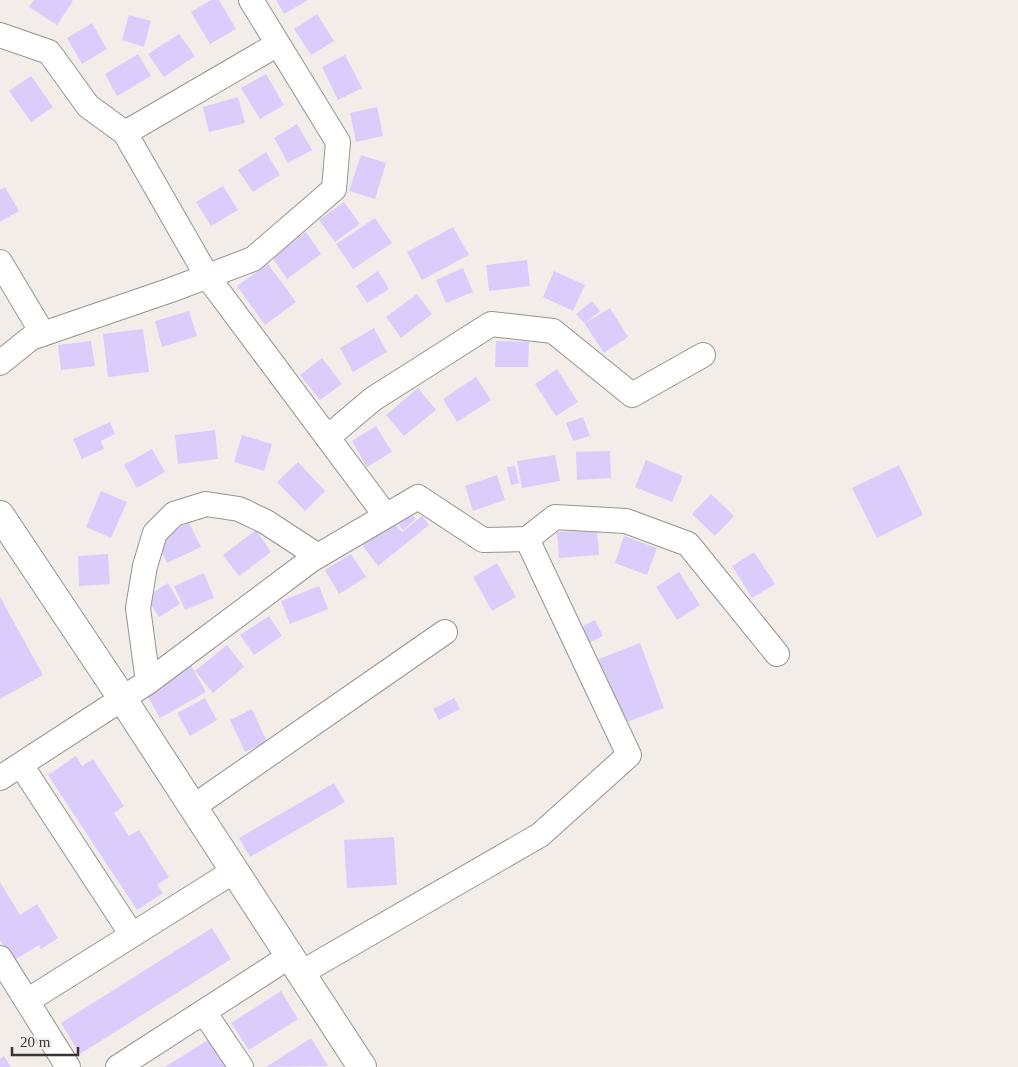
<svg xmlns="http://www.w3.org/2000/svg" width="1018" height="1067" font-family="'Times New Roman',serif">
	<rect width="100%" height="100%" fill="#f2ede8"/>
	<!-- building -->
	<path fill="#dbcdfb" d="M34,0H71L73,1L57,25L29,7Z
		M211,0H219L236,29L210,44L191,12Z
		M276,0H308L284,14Z
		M317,14L334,41L311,55L294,29Z
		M129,15L151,21L144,47L122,40Z
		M92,23L107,49L82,64L67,38Z
		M179,34L195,56L164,77L148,54Z
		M138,54L151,76L117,96L105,74Z
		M345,55L362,88L338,100L322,67Z
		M266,74L284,105L260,119L241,88Z
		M31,76L53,107L31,122L9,91Z
		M238,97L245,123L209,132L203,107Z
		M377,107L383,136L356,142L350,113Z
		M297,124L312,150L288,163L274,138Z
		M266,152L280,175L253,192L238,170Z
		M361,155L386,163L375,199L349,191Z
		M223,186L238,210L211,226L196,202Z
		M5,187L19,211L0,222V190Z
		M344,202L360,224L335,242L319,220Z
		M375,218L392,243L353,269L336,244Z
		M453,227L469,255L422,280L407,252Z
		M306,232L321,254L287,279L272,257Z
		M527,260L530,286L489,291L486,265Z
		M268,264L296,302L265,325L237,286Z
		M463,268L473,292L446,303L436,280Z
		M378,271L389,289L367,303L356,286Z
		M554,271L585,285L573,311L543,297Z
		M417,294L432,314L401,338L386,317Z
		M592,301L600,311L585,323L610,308L628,337L604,353L585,324L576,314Z
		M189,311L197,336L162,347L155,321Z
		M374,328L387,352L353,372L340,348Z
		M143,329L149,372L108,377L103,334Z
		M91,341L95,366L61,370L58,345Z
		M496,341L529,342L528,367H495Z
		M322,358L342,384L320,400L300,375Z
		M557,369L578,402L556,416L535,384Z
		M476,377L491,400L457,422L443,399Z
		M418,388L436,410L404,436L386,415Z
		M583,417L590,436L573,441L566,423Z
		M110,422L115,434L101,441L104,449L82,459L73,439Z
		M376,426L392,452L367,467L352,441Z
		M215,430L218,459L178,464L175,435Z
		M242,435L272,444L264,471L234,462Z
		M152,449L165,472L137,488L124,465Z
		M610,451L611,478L577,480L576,452Z
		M555,455L560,481L522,488L517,461Z
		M646,460L683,476L672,502L635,487Z
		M298,462L325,491L305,511L277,482Z
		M899,465L923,515L877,538L852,488Z
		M515,466L519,483L511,485L507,467Z
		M497,475L505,500L473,511L465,486Z
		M101,491L127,502L111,538L86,527Z
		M711,494L734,516L715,536L692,514Z
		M409,511L416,519L403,530L397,522Z
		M422,516L429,525L378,566L362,545L392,520L402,532Z
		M189,523L201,547L167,563L156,539Z
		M256,530L271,552L239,576L223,555Z
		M597,530L599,555L559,558L557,532Z
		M624,536L657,548L647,575L615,563Z
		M754,552L775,584L752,598L732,566Z
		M108,554L110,584L79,586L78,556Z
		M351,554L366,577L339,594L325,570Z
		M497,563L516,597L492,611L473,577Z
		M679,572L700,605L677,620L656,587Z
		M204,573L214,598L185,610L174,586Z
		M168,583L180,604L159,617L146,597Z
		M319,586L328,609L290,624L281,601Z
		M0,597L43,675L0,699Z
		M269,616L282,636L254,655L240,635Z
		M595,620L603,636L583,646L575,630Z
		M640,643L664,708L619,725L596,660Z
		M227,645L244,667L213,693L195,671Z
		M189,662L206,692L160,718L143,688Z
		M205,698L217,720L190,736L177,713Z
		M454,698L460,709L439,720L433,709Z
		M252,709L267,742L245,752L230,720Z
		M76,756L82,766L93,759L124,806L114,813L129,836L139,830L169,877L157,885L163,893L137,910L48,775Z
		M334,783L345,802L250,857L239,838Z
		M394,837L397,885L347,888L344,840Z
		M0,882L20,915L37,904L58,938L41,949L39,945L13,961L0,940Z
		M212,928L231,959L80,1054L61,1023Z
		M281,991L298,1019L249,1050L231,1023Z
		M211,1038L227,1067H165Z
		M311,1038L328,1066L266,1067Z
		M4,1056L11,1067H0V1059Z"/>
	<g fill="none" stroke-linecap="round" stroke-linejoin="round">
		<!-- minor casing -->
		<g stroke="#98938e" stroke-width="26">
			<path id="minor" d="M0,35L49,52L88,106L125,133L207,276L386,516
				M125,133L278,44
				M0,262L43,334
				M0,363L31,338L171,290L253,259L334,189L338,142L251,0
				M328,437L373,399L491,324L553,331L632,395L703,355
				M148,682L138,608L145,566L155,533L174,514L206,504L239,509L266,522L318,556
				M21,765L132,935
				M0,778L148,682L311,560L418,497L483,540L527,539L555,517L626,521L688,544L777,654
				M193,807L445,632
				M0,958L68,1067
				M301,973L540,835L629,755L527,539
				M27,1001L234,871
				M204,1012L241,1067
				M118,1067L290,956"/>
		</g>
		<!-- secondary casing -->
		<g stroke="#98938e" stroke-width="30">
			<path id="secondary" d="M0,515L122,698L362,1067"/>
		</g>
		<!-- minor -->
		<use href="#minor" stroke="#fff" stroke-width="24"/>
		<!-- secondary -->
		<use href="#secondary" stroke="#fff" stroke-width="28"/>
	</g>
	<!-- scale -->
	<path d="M12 1047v8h66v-8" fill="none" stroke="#383634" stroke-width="2.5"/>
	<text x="20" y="1047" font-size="15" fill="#383634" stroke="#f2ede8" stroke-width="4" paint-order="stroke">20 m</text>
</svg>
